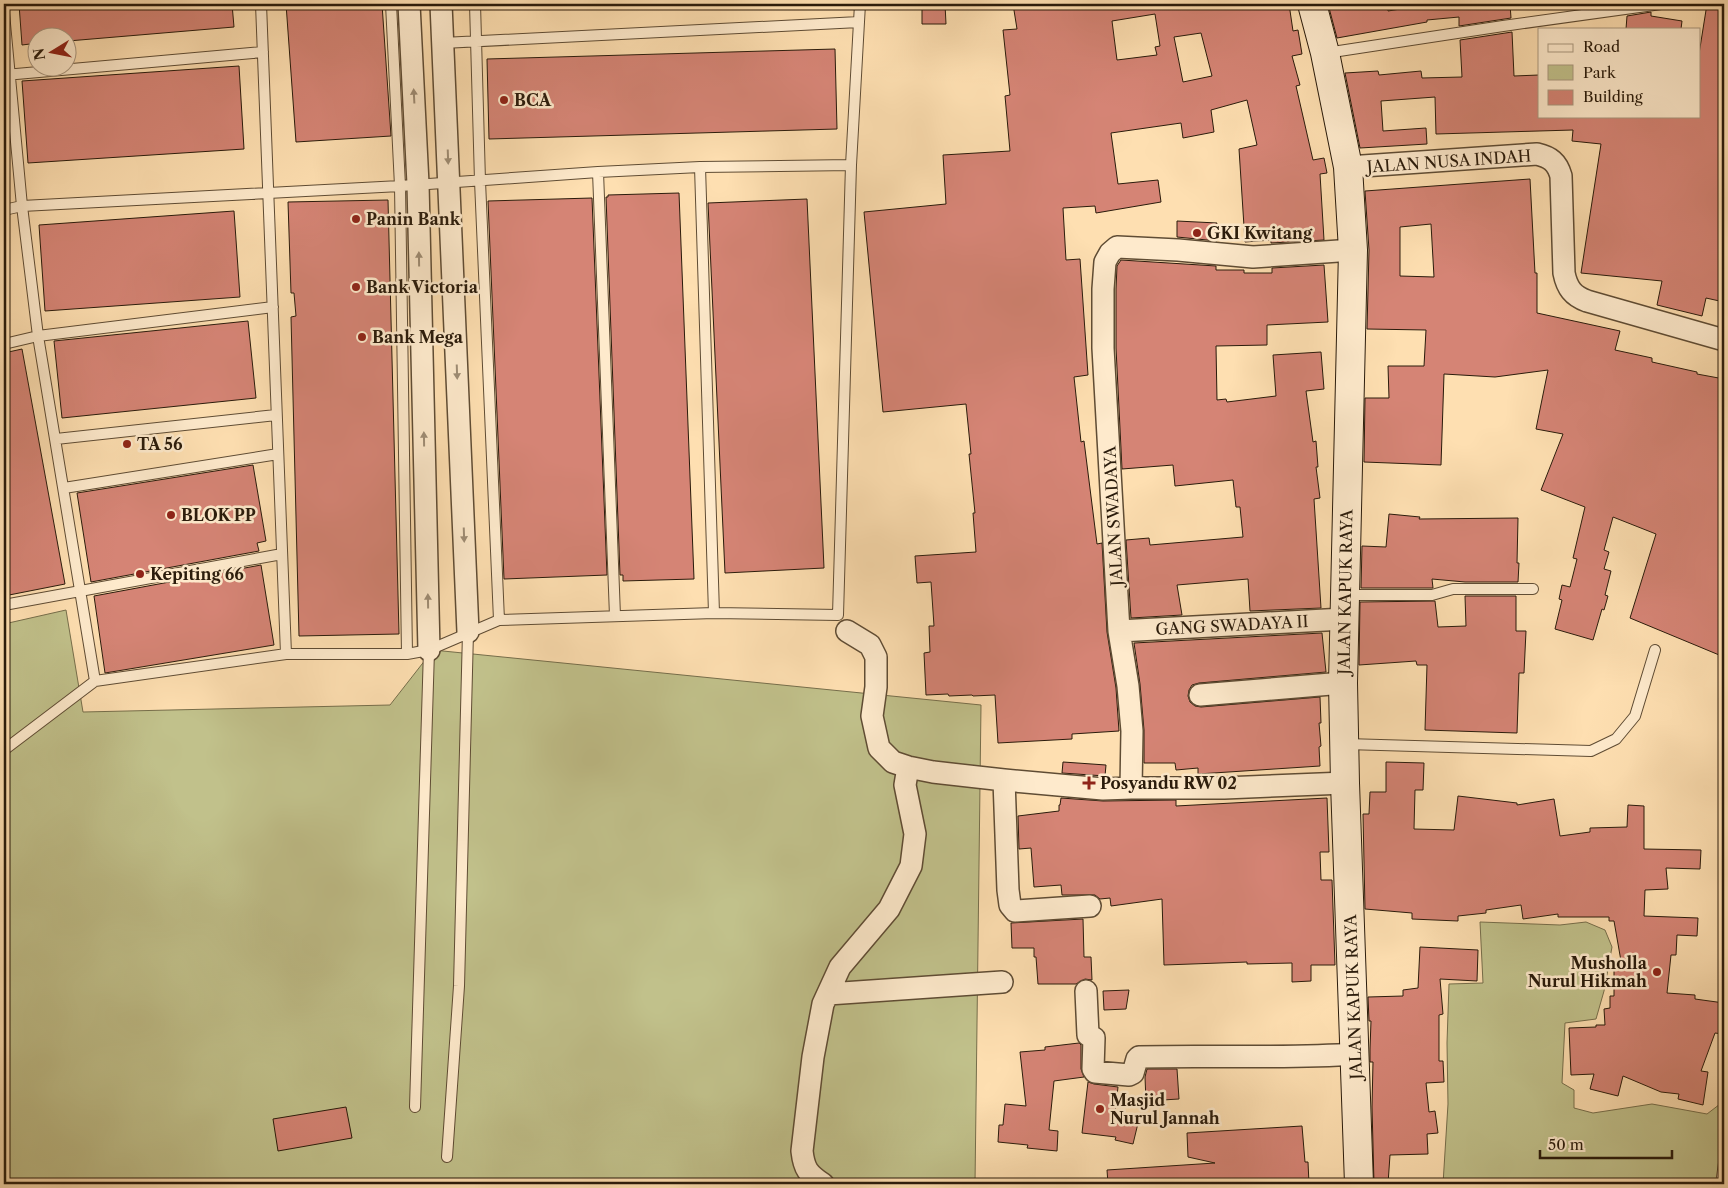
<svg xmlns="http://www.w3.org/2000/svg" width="1728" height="1188" font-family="'Libre Caslon Text',serif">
	<rect width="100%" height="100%" fill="#fedfb1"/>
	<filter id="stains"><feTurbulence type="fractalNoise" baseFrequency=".004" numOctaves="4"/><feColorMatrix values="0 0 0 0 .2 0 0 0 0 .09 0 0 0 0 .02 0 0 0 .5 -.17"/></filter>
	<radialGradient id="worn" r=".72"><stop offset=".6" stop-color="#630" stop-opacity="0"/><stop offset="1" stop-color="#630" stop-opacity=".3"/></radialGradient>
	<!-- green -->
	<path fill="#c1c18b" stroke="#766e4b" d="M66,610L83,712L390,705L433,650L981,705L975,1184H10L4,1150V624Z
		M1480,922L1560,925L1586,922L1605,930L1612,947L1604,991L1596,1019L1565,1023L1562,1083L1574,1090V1108L1593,1113L1652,1104L1707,1114L1724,1101V1184H1443L1448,1104L1447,1043L1449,984L1483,983Z"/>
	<!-- building -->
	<path fill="#d58475" stroke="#2a1b0b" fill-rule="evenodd" d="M19,4H232L234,27L68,41V38H38V43L22,45Z
		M286,4H382L391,136L296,142Z
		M922,4H945L946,24H922Z
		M1013,4H1269V8L1289,4L1293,31L1298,30L1302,54L1292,56L1300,85L1296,86L1313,160L1324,158L1327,173L1320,174L1324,240L1271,243V240L1245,242L1239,149L1257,145L1247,100L1211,110L1214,132L1183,138L1181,123L1111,133L1118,184L1158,180L1161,202L1096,213L1095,206L1063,208L1066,260L1080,259L1088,375L1074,377L1081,442L1084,441L1097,544L1102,543L1107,632L1116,688L1119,731L1072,734V739L998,743L995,695L973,696L972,695L949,696L948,694L926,695L924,653L930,652L929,626H934L931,582L917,583L915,556L976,552L973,513H975L969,454H971L966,404L883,412L864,212L946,204L943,155L1010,151L1005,96L1010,95L1003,30L1017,29ZM1155,14L1160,46L1155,47L1157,55L1117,60L1112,21ZM1201,33L1212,76L1183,82L1174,37Z
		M1328,4H1388V11L1431,4H1510L1511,18L1459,26V17L1427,20V22L1337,38Z
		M1707,4H1724V302L1706,298L1702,316L1657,305L1662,281L1581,273L1601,144L1572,141L1573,130L1436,134L1435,97L1381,101L1383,131L1426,128L1427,144L1360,148L1345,73L1378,71L1379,75L1421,71L1422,78L1462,77L1460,40L1512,32L1514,76L1539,75V116H1699V54Z
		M1651,12V16L1682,21L1681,29H1626L1627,16Z
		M835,49L837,129L489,139L487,59Z
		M239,66L244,149L28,163L22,81Z
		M1530,179L1535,273H1537V313L1620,331L1615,350L1652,358V362L1697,372V374L1724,379V657L1630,618L1656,534L1613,517L1604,550L1609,552L1604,569L1611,571L1605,595L1608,596L1604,610L1602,609L1593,640L1555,629L1562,600L1559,599L1562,585L1570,587L1577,559L1573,558L1585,507L1541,490L1563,434L1536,429L1548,370L1495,377L1444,374L1441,465L1364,462L1365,398H1389L1388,366H1424L1426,330L1367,329L1369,250L1365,191ZM1431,224L1434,277L1400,276V227Z
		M679,193L694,579L623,581V575H620L606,197H608V195Z
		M592,198L607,575L504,579L488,201Z
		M807,199L824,568L725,573L708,203Z
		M388,200L399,634L299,636L291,317L296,316L294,293H291L288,202Z
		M234,211L240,297L45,311L39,225Z
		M1177,221L1217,223V241L1177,237Z
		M1121,260L1216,266V270H1244V273H1272V268L1324,265L1328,322L1267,325V345L1216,346L1217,400L1226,399L1227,402L1276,396L1273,355L1321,352L1324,389L1306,391L1313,442L1316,441L1318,467H1316L1320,498L1314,499L1321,608L1250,611L1248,579L1177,585L1182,615L1131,618L1126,540L1149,538L1150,545L1243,537L1240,507H1236L1233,480L1175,486L1173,465L1122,469L1116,348V289L1117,266Z
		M248,321L256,398L62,418L54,341Z
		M22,349L65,584L4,596V353Z
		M253,465L266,541L257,543L259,551L91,582L77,493Z
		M1389,514L1420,517L1419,519L1518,518L1517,563H1519L1518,582H1465L1432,579L1433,588H1361L1362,546L1386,547Z
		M261,565L274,645L105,673L94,596Z
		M1465,596H1516V631H1526L1524,673H1519L1517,733L1425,730L1427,665H1417L1416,661L1359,665L1360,602L1435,601L1438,627L1466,626Z
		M1322,633L1326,672L1199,683L1192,685L1189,690L1188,696L1190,702L1195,706L1201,707L1320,697L1321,723H1319L1321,746L1319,747L1320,766L1198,774V768L1176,770L1175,763H1144V730L1140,684L1134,643Z
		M1063,762L1106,765L1105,776L1062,773Z
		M1386,762L1424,763L1423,790H1415L1414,829L1454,830L1458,796L1517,803V805L1554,799L1560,836L1590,832V828L1627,827L1628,805L1644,806V849L1701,850L1700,869L1666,868L1668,889L1645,890L1644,916L1698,918L1697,936L1677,935L1676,955H1671L1667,993L1695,995V999L1724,1003L1723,1034L1715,1033L1701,1071L1708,1072L1703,1105L1678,1099L1679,1094L1661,1092L1623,1076L1618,1096L1590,1089L1594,1074L1571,1075L1569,1028L1596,1027V1025H1605L1604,1009L1610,1008V996H1614V961H1621L1614,921H1609V917H1558V914L1523,919L1521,905L1486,910V913L1458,916V921L1412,919V913L1365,909L1363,814H1369L1370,792H1386Z
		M1061,798L1103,801L1176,800V806L1327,798L1329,852H1320L1321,880H1332L1335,965H1311V981L1292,982V963L1247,964V962L1164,965L1162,899L1111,906L1110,898L1100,899L1095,895H1062L1061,885L1034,887L1031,848L1019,849L1018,816L1059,811V805H1060Z
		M1083,919L1084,957H1091L1092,980L1085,979L1076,984H1038L1036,957H1034V948H1012L1011,923Z
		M1420,947L1478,950L1477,981L1440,979L1443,1014L1439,1015V1061H1443L1444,1082L1426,1083L1429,1112L1435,1111L1438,1133L1427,1134L1428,1154L1390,1155L1388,1184H1374L1372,1107L1373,1062H1370V1049L1371,1021H1369L1368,997L1403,996V990L1418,988Z
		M1129,990L1126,1009L1104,1010L1103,991Z
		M1079,1043L1081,1045V1069L1084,1077L1054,1081L1049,1130L1058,1131L1057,1151L1027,1148L1028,1145L998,1142L999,1125H1003L1005,1104L1026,1106L1020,1052L1045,1050V1047Z
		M1147,1069H1177L1179,1099L1146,1101L1145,1077Z
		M1088,1082L1094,1084L1118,1087L1115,1113L1139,1119L1133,1144L1115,1140L1116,1137L1082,1133Z
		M346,1107L352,1138L278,1151L273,1119Z
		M1302,1126L1305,1162H1308L1309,1184H1108L1107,1170L1215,1163L1188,1157L1187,1133Z"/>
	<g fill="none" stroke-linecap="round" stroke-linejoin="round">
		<!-- lane casing -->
		<g stroke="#5f4c34" stroke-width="12">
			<path id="lane" d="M261,4L286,654
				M391,4L400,186L407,654
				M475,4L480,181L499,620
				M4,13L22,206L38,336L95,681
				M443,43L859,22
				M1326,53L1503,26L1661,4
				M5,75L263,52
				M700,167L714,613
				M598,172L615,616
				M4,210L22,206L400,186L598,172L700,167L851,165
				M4,344L38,336L273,307
				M56,439L276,415
				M64,488L278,454
				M1345,595H1432L1453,589H1533
				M4,605L282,554
				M838,615L851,165L860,4
				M1346,744L1591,751L1616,739L1635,716L1655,650
				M4,750L95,681L286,654H407L429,650L499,620L714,613L838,615
				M415,1107L429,650
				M447,1157L459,986L468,632
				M1721,1184L1724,1163"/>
		</g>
		<!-- street casing -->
		<g stroke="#5f4c34" stroke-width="24">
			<path id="street" d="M409,4L418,184L429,650
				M441,4L468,632
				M1348,167L1537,154C1550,157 1557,162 1561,176L1564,273C1567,288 1573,296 1587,301L1724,340
				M847,631L870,645L876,657V687L872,716L879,748L893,762L908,767L933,772L1004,780L1103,789L1131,788H1224L1345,783
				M1119,631L1344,619
				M1200,695L1343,683
				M1004,780L1008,890L1010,905L1015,911L1090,906
				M1131,788L1132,731L1128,686L1119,631L1103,348V289L1105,262L1110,253L1117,247L1178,250L1253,257L1353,250
				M1086,991L1088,1035L1094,1038L1093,1069L1095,1072L1129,1075L1133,1073L1137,1059L1139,1057C1211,1055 1283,1059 1355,1054
				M828,994L1002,982
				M823,1184C808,1174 804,1169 802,1151L813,1057L823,1004L840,967L889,909L911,866L915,834L905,785L908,767"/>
		</g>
		<!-- secondary casing -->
		<g stroke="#2a1b0b" stroke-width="30">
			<path id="secondary" d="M1312,4L1325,53L1348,167L1353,250L1343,683L1345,783L1359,1184"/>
		</g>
		<!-- lane -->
		<use href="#lane" stroke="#feeacc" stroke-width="10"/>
		<!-- street -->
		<use href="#street" stroke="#feeacc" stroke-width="21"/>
		<!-- secondary -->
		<use href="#secondary" stroke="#feeacc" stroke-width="28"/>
	</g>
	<!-- one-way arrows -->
	<defs><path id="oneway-solid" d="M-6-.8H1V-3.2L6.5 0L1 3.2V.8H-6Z" transform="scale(1.25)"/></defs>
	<g fill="#9f8d75">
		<use href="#oneway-solid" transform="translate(414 96) rotate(-93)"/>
		<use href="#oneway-solid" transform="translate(448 157) rotate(88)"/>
		<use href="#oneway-solid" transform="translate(419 259) rotate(-91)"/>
		<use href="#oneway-solid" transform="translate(457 372) rotate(88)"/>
		<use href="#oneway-solid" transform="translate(424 439) rotate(-91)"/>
		<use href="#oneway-solid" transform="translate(464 535) rotate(88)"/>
		<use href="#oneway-solid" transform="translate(428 601) rotate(-91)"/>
	</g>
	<!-- markers -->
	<g fill="#8f2418" stroke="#feeacc" stroke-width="2">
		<circle cx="504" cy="100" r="5"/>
		<circle cx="356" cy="219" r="5"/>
		<circle cx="1197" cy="233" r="5"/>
		<circle cx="356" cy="287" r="5"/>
		<circle cx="362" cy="337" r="5"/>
		<circle cx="127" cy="444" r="5"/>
		<circle cx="171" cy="515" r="5"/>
		<circle cx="140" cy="574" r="5"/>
		<path d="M1086.5 775.5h5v5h5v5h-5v5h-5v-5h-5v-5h5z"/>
		<circle cx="1657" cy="972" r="5"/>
		<circle cx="1100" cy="1109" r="5"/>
	</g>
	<g text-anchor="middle" stroke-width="5" stroke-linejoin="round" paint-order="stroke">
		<!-- poi labels -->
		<g font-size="16" font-weight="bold" fill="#2a1b0b" stroke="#feeacc" text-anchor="start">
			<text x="514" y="106">BCA</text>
			<text x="366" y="225">Panin Bank</text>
			<text x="1207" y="239">GKI Kwitang</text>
			<text x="366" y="293">Bank Victoria</text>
			<text x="372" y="343">Bank Mega</text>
			<text x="137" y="450">TA 56</text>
			<text x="181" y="521">BLOK PP</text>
			<text x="150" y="580">Kepiting 66</text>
			<text x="1100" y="789">Posyandu RW 02</text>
			<text x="1647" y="969" text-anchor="end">Musholla<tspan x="1647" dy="18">Nurul Hikmah</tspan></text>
			<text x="1110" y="1106">Masjid<tspan x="1110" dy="18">Nurul Jannah</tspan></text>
		</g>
		<!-- street labels -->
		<g font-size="16" fill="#2a1b0b" stroke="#feeacc">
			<text transform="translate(1449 161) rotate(-4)" y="6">JALAN NUSA INDAH</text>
			<text transform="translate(1113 516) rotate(-93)" y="6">JALAN SWADAYA</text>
			<text transform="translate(1345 592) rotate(-89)" y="6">JALAN KAPUK RAYA</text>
			<text transform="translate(1232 625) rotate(-3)" y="6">GANG SWADAYA II</text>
			<text transform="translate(1353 997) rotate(-92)" y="6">JALAN KAPUK RAYA</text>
		</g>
	</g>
	<!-- margin -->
	<rect width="1728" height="1188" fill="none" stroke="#fedfb1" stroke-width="20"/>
	<rect x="5" y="5" width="1718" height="1178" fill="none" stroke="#2a1b0b" stroke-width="2.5"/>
	<rect x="10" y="10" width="1708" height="1168" fill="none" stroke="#2a1b0b"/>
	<!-- legend -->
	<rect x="1538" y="28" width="162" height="90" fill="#feeacc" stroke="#a9977f"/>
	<rect x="1548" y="44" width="25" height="8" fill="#feeacc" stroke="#a9977f"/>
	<text x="1583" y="52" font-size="15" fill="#2a1b0b">Road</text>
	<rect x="1548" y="65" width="25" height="15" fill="#c1c18b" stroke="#a9977f"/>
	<text x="1583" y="78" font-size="15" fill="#2a1b0b">Park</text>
	<rect x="1548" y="90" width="25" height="15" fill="#d58475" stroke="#a9977f"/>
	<text x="1583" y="102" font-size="15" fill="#2a1b0b">Building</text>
	<!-- north arrow -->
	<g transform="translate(52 52) rotate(260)"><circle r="24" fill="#feeacc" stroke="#a9977f"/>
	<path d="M0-4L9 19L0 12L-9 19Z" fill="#8f2418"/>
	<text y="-8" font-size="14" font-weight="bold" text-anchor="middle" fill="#2a1b0b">N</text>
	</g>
	<!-- scale -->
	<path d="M1540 1150v8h132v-8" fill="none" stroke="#2a1b0b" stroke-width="2.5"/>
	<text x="1548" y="1150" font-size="15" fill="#2a1b0b" stroke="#feeacc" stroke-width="4" paint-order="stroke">50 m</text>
	<rect width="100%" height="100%" filter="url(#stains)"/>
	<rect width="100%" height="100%" fill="url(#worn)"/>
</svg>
